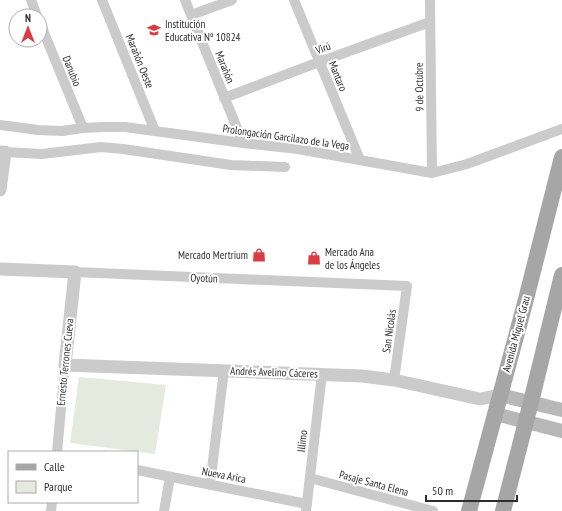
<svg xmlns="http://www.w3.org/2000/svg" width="562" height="511" font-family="'PT Sans Narrow',sans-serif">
	<rect width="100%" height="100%" fill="#fff"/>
	<!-- green -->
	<path fill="#e4eadd" d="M79,377L166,385L155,454L70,443Z"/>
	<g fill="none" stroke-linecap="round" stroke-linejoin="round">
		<!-- minor -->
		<path stroke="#cbcbcb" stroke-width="10" d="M31,0L37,16
			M102,0L155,131
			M185,0L243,143
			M294,0L360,160
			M430,0L432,173
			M191,15L232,0
			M40,23L83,128
			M224,98L319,62L430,22
			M0,125L38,130L62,131L83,128L103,127H125L243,143L298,149L432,173L467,164L562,129
			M5,152L42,154L101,147L123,149L231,165L285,167
			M75,272L407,286L394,380
			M57,452L65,365
			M137,470L307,504
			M310,478L433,511
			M210,485L224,370
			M51,511L52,502
			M164,511L170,477
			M306,511L322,374"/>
		<!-- tertiary -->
		<path stroke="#cbcbcb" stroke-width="13" d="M0,152H5L0,190
			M0,269L75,272L65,365L362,376L394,380L480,399L500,395"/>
		<!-- secondary -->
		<path stroke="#b8b8b8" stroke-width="14" d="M500,395L562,410
			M495,414L562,431"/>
		<!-- primary -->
		<path stroke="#a6a6a6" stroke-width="16" d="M469,511L525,303L562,157
			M503,511L531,402L562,275"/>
	</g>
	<!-- icons -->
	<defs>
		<g id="school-bare" transform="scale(1.08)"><path d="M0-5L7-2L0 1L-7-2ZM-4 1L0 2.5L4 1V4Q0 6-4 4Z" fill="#d93c42" stroke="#fff" stroke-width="2.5" paint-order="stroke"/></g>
		<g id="shop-bare" transform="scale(1.08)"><path d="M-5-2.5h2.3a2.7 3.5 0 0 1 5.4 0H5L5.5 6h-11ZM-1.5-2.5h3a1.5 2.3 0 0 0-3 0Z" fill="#d93c42" stroke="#fff" stroke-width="2.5" paint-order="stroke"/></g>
	</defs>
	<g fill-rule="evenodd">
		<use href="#school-bare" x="154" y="30"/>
		<use href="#shop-bare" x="259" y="255"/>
		<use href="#shop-bare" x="314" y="258"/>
	</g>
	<g text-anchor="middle" stroke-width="4" stroke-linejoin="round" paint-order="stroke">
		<!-- poi labels -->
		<g font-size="11" fill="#2e2e2e" stroke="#fff" text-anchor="start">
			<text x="165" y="28">Institución<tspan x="165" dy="13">Educativa Nº 10824</tspan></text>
			<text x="325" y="256">Mercado Ana<tspan x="325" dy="13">de los Ángeles</tspan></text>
			<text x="248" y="259" text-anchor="end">Mercado Mertrium</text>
		</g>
		<!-- street labels -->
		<g font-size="11" fill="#2e2e2e" stroke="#fff">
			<text transform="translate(323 48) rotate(-20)" y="4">Virú</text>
			<text transform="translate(140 61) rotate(68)" y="4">Marañón Oeste</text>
			<text transform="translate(225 67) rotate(68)" y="4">Marañón</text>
			<text transform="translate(72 71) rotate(68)" y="4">Danubio</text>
			<text transform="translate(338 76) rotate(68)" y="4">Mantaro</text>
			<text transform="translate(419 87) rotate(-91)" y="4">9 de Octubre</text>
			<text transform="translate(286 137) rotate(8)" y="4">Prolongación Garcilazo de la Vega</text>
			<text transform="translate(204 278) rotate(2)" y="4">Oyotún</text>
			<text transform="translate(389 331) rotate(-82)" y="4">San Nicolás</text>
			<text transform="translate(516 334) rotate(-75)" y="4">Avenida Miguel Grau</text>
			<text transform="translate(65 362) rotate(-84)" y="4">Ernesto Terrones Cueva</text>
			<text transform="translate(274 372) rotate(2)" y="4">Andrés Avelino Cáceres</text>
			<text transform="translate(302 441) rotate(-83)" y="4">Illimo</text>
			<text transform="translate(224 475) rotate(11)" y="4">Nueva Arica</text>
			<text transform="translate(374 483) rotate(15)" y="4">Pasaje Santa Elena</text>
		</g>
	</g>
	<!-- legend -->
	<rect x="8" y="451" width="130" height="52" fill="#ffffff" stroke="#ababab"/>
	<rect x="16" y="464" width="20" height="6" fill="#a6a6a6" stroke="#ababab"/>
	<text x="44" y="471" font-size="12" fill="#2e2e2e">Calle</text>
	<rect x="16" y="481" width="20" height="12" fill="#e4eadd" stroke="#ababab"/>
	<text x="44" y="491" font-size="12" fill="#2e2e2e">Parque</text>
	<!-- north arrow -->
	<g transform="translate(28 28)"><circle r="19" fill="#ffffff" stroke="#ababab"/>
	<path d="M0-3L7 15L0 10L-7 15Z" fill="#d93c42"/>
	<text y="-6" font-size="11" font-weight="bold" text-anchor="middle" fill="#2e2e2e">N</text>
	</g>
	<!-- scale -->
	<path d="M426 495v6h91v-6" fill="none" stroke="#2e2e2e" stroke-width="2"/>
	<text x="432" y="495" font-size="12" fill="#2e2e2e" stroke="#ffffff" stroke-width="3" paint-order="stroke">50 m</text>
</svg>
